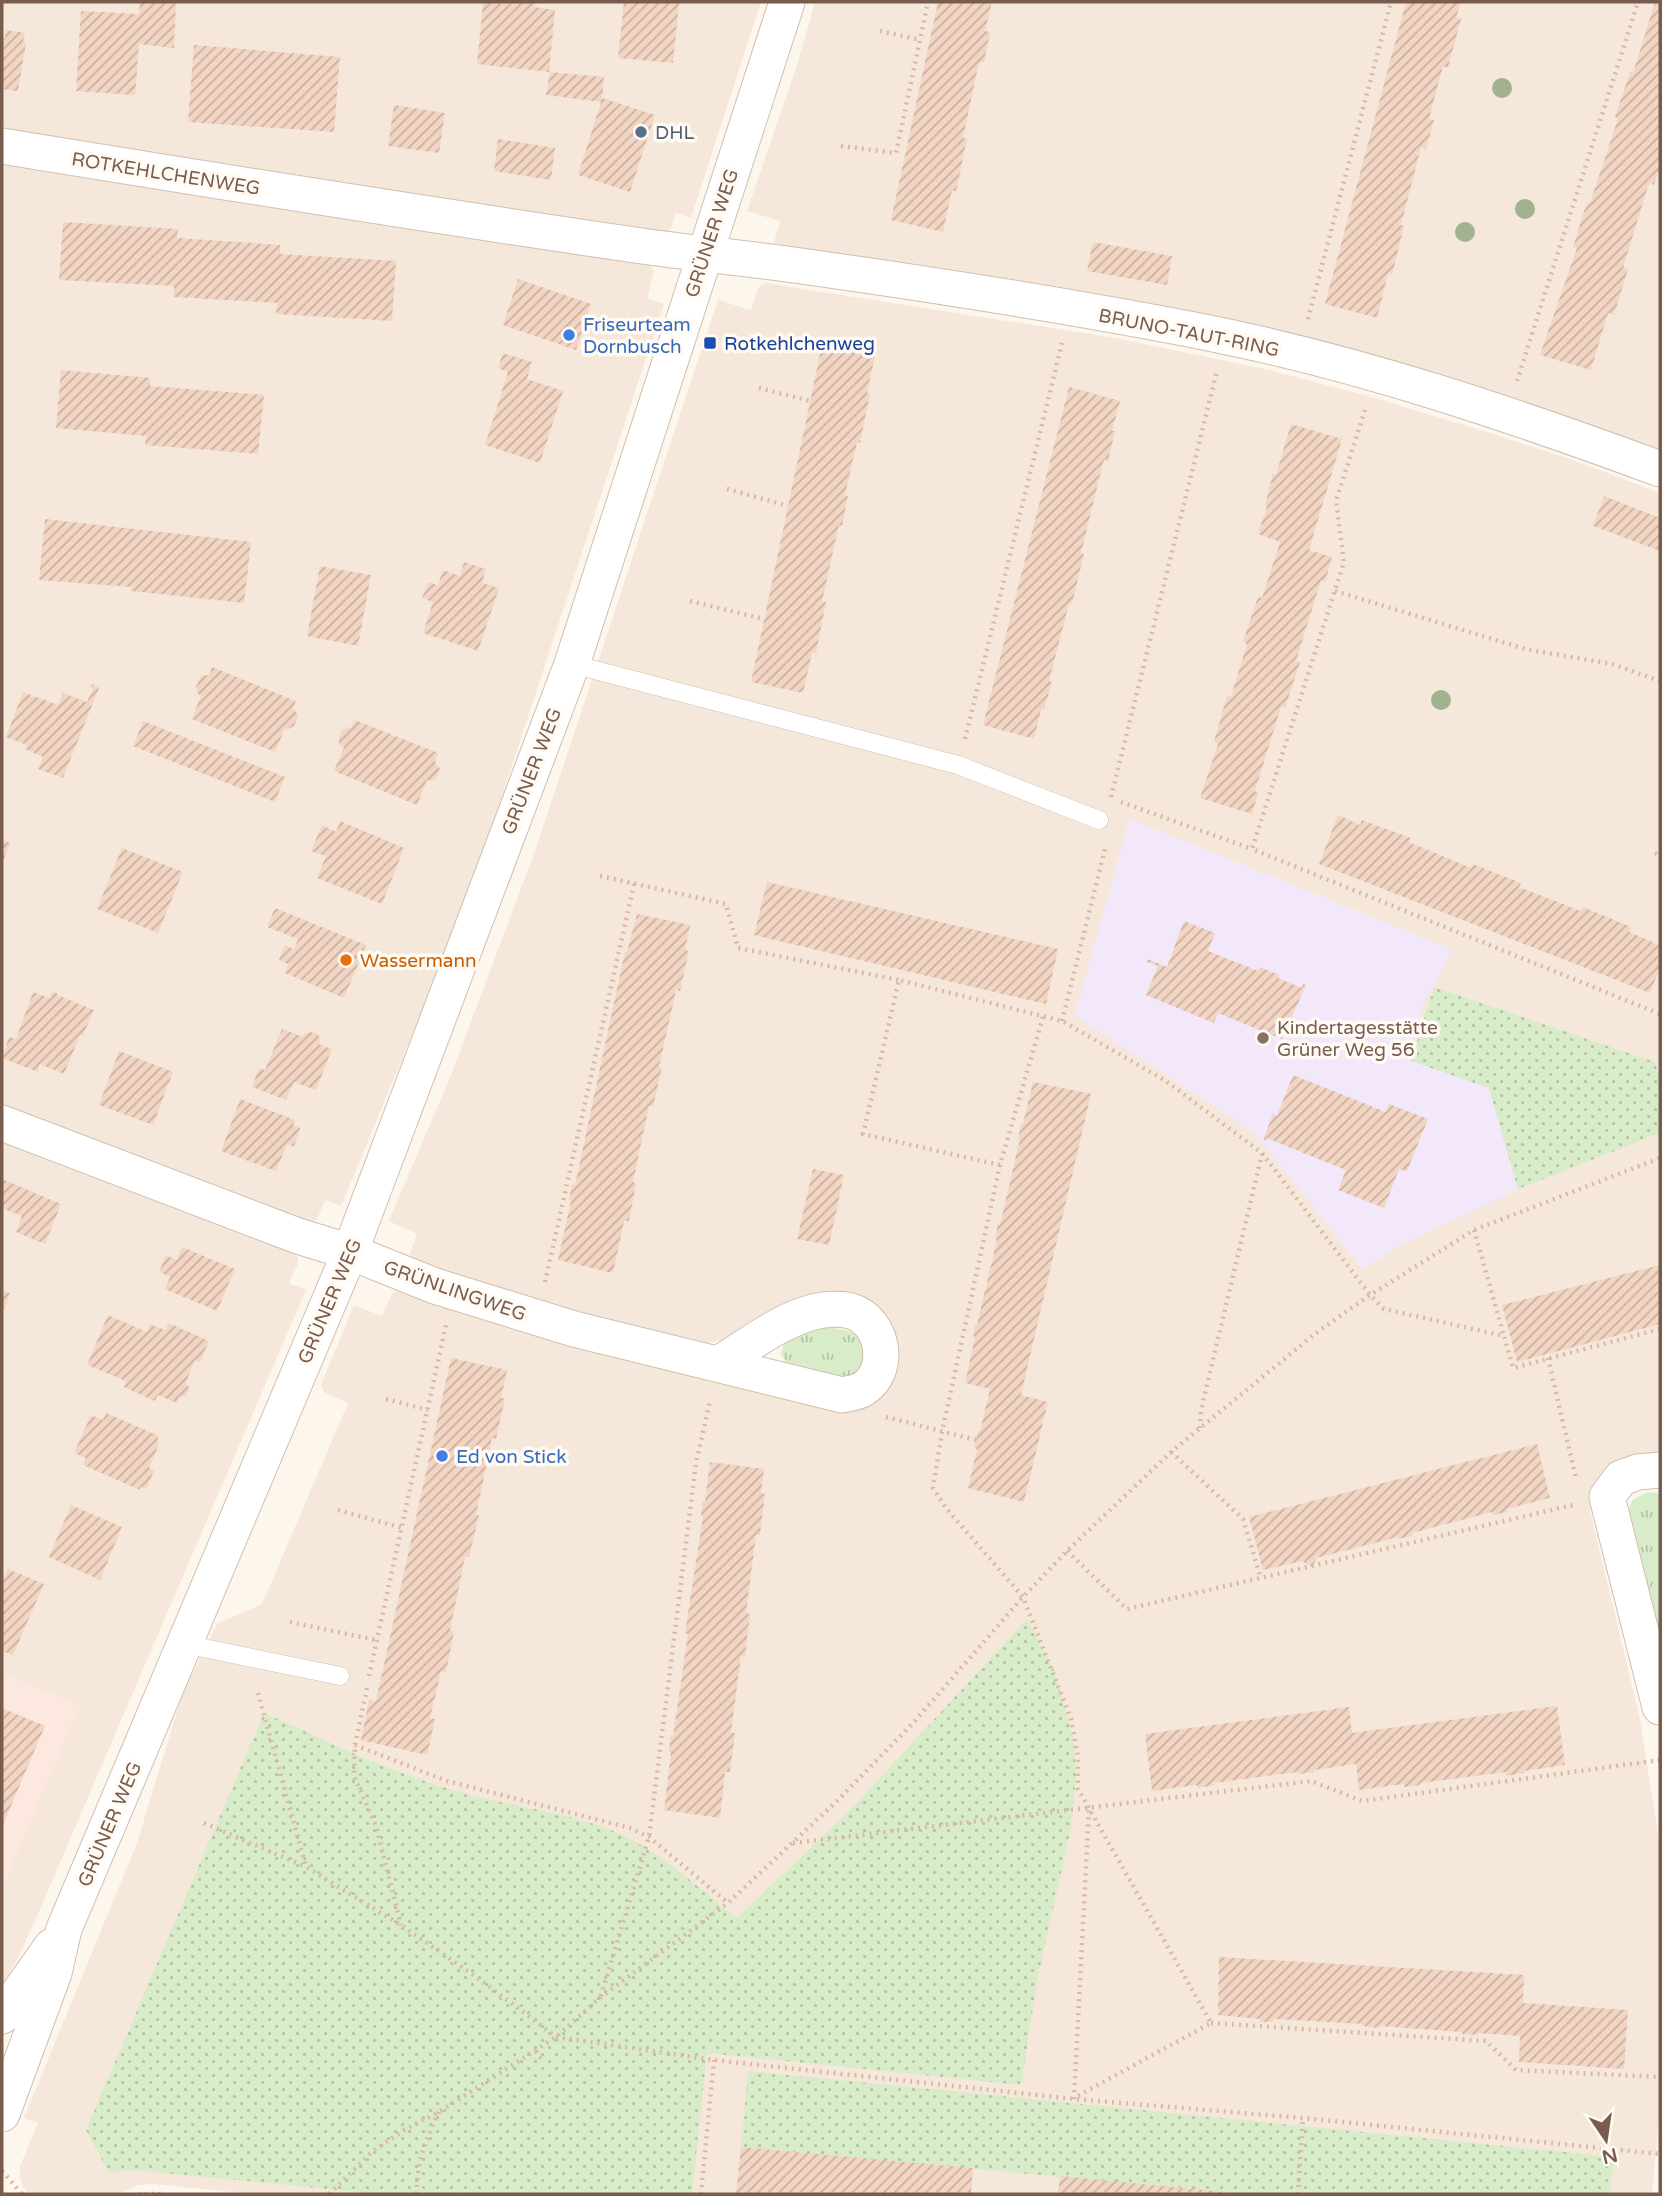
<svg xmlns="http://www.w3.org/2000/svg" width="1662" height="2196" font-family="'Varela Round',sans-serif">
	<defs>
		<pattern id="grass-tufts" width="24" height="20" patternUnits="userSpaceOnUse" patternTransform="scale(1.75)"><rect width="24" height="20" fill="#d8ecc9"/><path d="M3 7l-1-3M5 7V3M7 7l1-3M15 17l-1-3M17 17v-4M19 17l1-3" fill="none" stroke="#b4c2a5"/></pattern>
		<pattern id="park-dots" width="8" height="8" patternUnits="userSpaceOnUse" patternTransform="scale(1.75)"><rect width="8" height="8" fill="#d8ecc9"/><path d="M2 2h.1M6 6h.1" fill="none" stroke="#b4c2a5" stroke-width="1.8" stroke-linecap="round"/></pattern>
		<pattern id="building-hatch" width="6" height="6" patternUnits="userSpaceOnUse" patternTransform="scale(1.75)"><rect width="6" height="6" fill="#f3d5c3"/><path d="M-1 1l2-2M0 6l6-6M5 7l2-2" fill="none" stroke="#cab0a1"/></pattern>
	</defs>
	<rect width="100%" height="100%" fill="#fdf6ec"/>
	<!-- residential -->
	<path fill="#f5e8da" d="M2,2H761L691,218L676,213L671,228L662,234L2,132Z
		M815,2H1660V458L1611,439L773,246L780,221L747,211L797,65Z
		M2,163L644,263L650,266L654,271L647,299L664,304L491,829L418,1021L341,1206L325,1200L318,1217L313,1222H307L2,1107Z
		M765,283L1116,338L1273,371L1372,397L1493,434L1570,459L1660,493V1457L1592,1491L1590,1511L1640,1719L1660,1847V2108L1652,2194H252L153,2184L138,2185L119,2194H28L23,2187L20,2178V2166L38,2123L24,2118L137,1843L182,1695L217,1624L262,1604L348,1403L324,1392L321,1385L354,1305L382,1316L391,1296L394,1292L400,1291L438,1305L876,1400L889,1387L896,1374L899,1359L897,1340L892,1325L882,1313L708,1343L597,1317L452,1275L411,1259L410,1253L417,1234L389,1221L453,1070L535,851L718,300L751,310L758,288Z
		M2,1140L291,1250L298,1258V1264L289,1283L306,1290L41,1907L19,1956L2,1985Z"/>
	<!-- commercial -->
	<path fill="#fde8e0" d="M2,1674L80,1705L2,1889Z"/>
	<!-- education -->
	<path fill="#f3e8fa" d="M1129,819L1452,949L1434,987L1425,998L1411,1061L1489,1088L1518,1189L1394,1249L1363,1270L1256,1134L1075,1016Z"/>
	<!-- grass -->
	<path fill="url(#grass-tufts)" d="M816,1325C827,1328 843,1328 853,1333C874,1344 866,1374 844,1376C833,1378 799,1365 786,1362L781,1354L784,1344Z
		M1654,1492L1660,1494V1646L1627,1515L1632,1500L1646,1493Z"/>
	<!-- park -->
	<path fill="url(#park-dots)" d="M1434,987L1655,1062L1660,1080V1133L1518,1189L1489,1088L1411,1061Z
		M1027,1619L1055,1672L1073,1737L1076,1775L1071,1828L1038,1976L1021,2085L707,2053L692,2194H481L462,2192L452,2194H378L134,2170L109,2173L86,2130L264,1713C323,1739 383,1769 446,1788C502,1806 561,1809 616,1832C661,1852 698,1888 737,1918L853,1807Z
		M748,2071L1614,2157L1609,2194H1245L741,2147Z"/>
	<!-- building -->
	<path fill="url(#building-hatch)" d="M140,2H176L174,48L139,44L135,95L76,91L81,11L139,14Z
		M504,2H535L534,7L555,10L549,72L477,64L483,3L504,4Z
		M624,2H679L673,63L618,58Z
		M938,2H992L985,31L990,32L984,62H979L963,138L967,139L956,192L952,190L943,232L891,220Z
		M1406,2H1461L1456,18L1461,19L1448,68L1443,66L1429,119L1434,120L1426,149L1421,147L1401,225L1404,226L1392,275L1388,274L1377,318L1325,304Z
		M1655,2H1660V167L1654,185L1649,183L1623,268L1628,269L1614,315L1608,313L1591,370L1540,355L1577,248L1573,247L1587,202L1590,203L1618,119L1615,117L1630,72L1633,73Z
		M6,30L25,33L23,42H26L18,91L2,89V38H5Z
		M194,45L340,57L334,132L188,122Z
		M550,72L604,77L602,98L655,115L630,192L578,175L601,102L546,95Z
		M394,105L445,113L439,153L388,146Z
		M498,139L555,148L551,180L494,171Z
		M63,222L178,229L177,238L280,245V254L396,261L392,321L276,314L277,303L174,297V286L59,280Z
		M1093,242L1172,256L1167,285L1087,271Z
		M518,279L591,304L576,350L503,325Z
		M823,340L876,352L867,393L870,394L860,443L857,442L845,495L848,496L842,526L839,525L822,601L826,602L816,653H812L803,693L751,682Z
		M503,353L532,362L527,379L563,391L540,463L485,445L508,372L498,368Z
		M61,370L150,378V386L264,395L258,454L145,445L146,436L56,428Z
		M1069,387L1120,401L1112,431H1115L1108,461L1104,459L1081,553L1084,554L1072,604H1069L1049,681L1052,682L1044,709H1041L1034,739L983,725Z
		M1291,424L1342,439L1309,550L1332,557L1325,582L1321,580L1296,661L1300,662L1285,708L1281,707L1255,791L1258,793L1252,814L1200,798L1218,744L1214,742L1227,696L1231,697L1247,644L1243,642L1258,597L1262,598L1280,542L1258,534L1267,506H1265L1273,474L1276,475Z
		M1604,496L1660,518V551L1593,526Z
		M45,519L251,542L244,603L131,591V587L39,580Z
		M464,562L486,569L482,583L499,588L478,651L423,633L433,602L422,598L428,582L438,585L443,570L460,576Z
		M320,566L371,575L358,646L307,636Z
		M212,667L296,701L292,709L295,710L298,716L294,726L288,729L285,728L275,752L192,719L201,695L198,694L196,687L200,677L206,675L209,676Z
		M92,684L99,688L63,778L38,769L43,757L25,749L27,745L6,737L23,692L58,705L63,693L87,702L93,688H91Z
		M355,720L438,753L435,762L440,769L436,779L430,781L427,780L417,805L334,771L344,747L341,746L338,740L342,730L348,727L351,728Z
		M143,721L285,777L275,802L133,746Z
		M1338,815L1360,825L1362,820L1411,838L1409,842L1471,868L1473,864L1521,883L1519,887L1581,911L1583,907L1631,927L1629,932L1660,945V968L1650,993L1319,864Z
		M340,821L404,848L382,904L317,878L326,856L311,851L322,825L336,832Z
		M2,840L10,843L2,864Z
		M122,848L183,872L158,933L97,909Z
		M767,882L1058,949L1046,1004L754,935Z
		M275,908L366,945L344,998L285,973L288,964L279,960L285,945L294,949L298,939L267,927Z
		M637,914L690,925L685,950L689,951L680,991L676,990L659,1067H662L653,1107L649,1106L633,1182L636,1184L629,1221H624L613,1273L558,1260L571,1201L569,1200L572,1185H575L625,952H627Z
		M1184,921L1215,933L1208,951L1258,971L1260,967L1279,975L1278,978L1302,988L1303,984L1306,985L1282,1039L1218,1013L1214,1023L1146,995L1158,966L1147,962V959L1167,967Z
		M33,992L50,998L52,992L57,993V995L94,1010L83,1035H80L64,1074L40,1064L38,1072L2,1058L9,1037L16,1039Z
		M282,1029L303,1037L304,1034L310,1032L318,1034L320,1040L319,1044L332,1049L316,1090L294,1082L286,1100L252,1087L259,1068L265,1070Z
		M119,1051L173,1072L153,1125L99,1105Z
		M1293,1075L1386,1112L1389,1104L1428,1119L1407,1171L1399,1169L1384,1208L1338,1190L1346,1170L1266,1138V1140H1263L1273,1114L1277,1116Z
		M1033,1082L1091,1094L1021,1395L1048,1402L1024,1502L968,1488L977,1449L974,1448L976,1440L978,1431H980L990,1389L965,1383L975,1337L973,1336L975,1325H977L997,1240L995,1238L998,1224L1000,1225L1020,1139H1018L1021,1124H1023Z
		M240,1099L295,1120L293,1125L300,1128L294,1147L287,1144L276,1171L221,1151Z
		M813,1169L844,1175L829,1245L797,1239Z
		M2,1179L61,1204L45,1244L16,1232L22,1216L2,1208Z
		M182,1247L235,1269L217,1311L165,1289L170,1277L159,1272L166,1255L177,1260Z
		M1660,1265V1324L1517,1362L1502,1305Z
		M2,1290L10,1293L4,1309L2,1308Z
		M108,1315L147,1332L150,1324L165,1330L169,1323L209,1341L200,1362L195,1360L186,1382L189,1388L186,1396L179,1397L177,1403L158,1395L155,1401L124,1387L126,1381L87,1365Z
		M451,1358L507,1370L501,1398H505L496,1439L492,1438L476,1515H479L469,1557H465L450,1630L454,1631L446,1672H441L430,1718L435,1719L427,1755L361,1740L369,1700L376,1701Z
		M106,1413L157,1435L159,1444L149,1468L154,1471L146,1489L140,1487V1490L83,1465L86,1458L74,1453L91,1415L103,1420Z
		M1537,1444L1550,1498L1506,1509L1507,1512L1493,1515L1492,1512L1412,1533L1413,1536L1398,1539V1537L1316,1558V1560L1312,1567L1302,1561L1263,1570L1249,1517Z
		M710,1462L764,1469L761,1493L765,1494L760,1535H756L746,1613L750,1614L745,1657L741,1656L731,1733H735L730,1772H725L720,1818L664,1810L671,1752H669L671,1735L673,1736L688,1634L685,1633L703,1517L701,1516L703,1502H705Z
		M71,1505L122,1527L100,1580L49,1557Z
		M8,1569L44,1584L13,1655L2,1651V1583Z
		M1557,1706L1565,1765L1524,1771V1773L1506,1776V1772L1420,1783V1785L1404,1787V1784L1359,1790L1356,1764L1314,1770V1772L1298,1774V1772L1213,1783L1214,1785L1198,1788L1197,1785L1152,1791L1145,1734L1349,1707L1352,1733Z
		M2,1708L45,1726L2,1827Z
		M1219,1957L1524,1975L1523,2003L1628,2010L1624,2069L1519,2062L1520,2036L1477,2033L1478,2035L1462,2034V2032L1380,2026L1379,2028L1363,2026L1362,2024L1312,2021L1273,2019V2022H1260L1259,2019L1218,2015Z
		M741,2147L973,2168L971,2194H736Z
		M1060,2176L1223,2192V2194H1058Z"/>
	<g fill="none" stroke-linecap="round" stroke-linejoin="round">
		<!-- service casing -->
		<g stroke="#d1beb0" stroke-width="19">
			<path id="service" d="M572,664L958,765L1099,820
				M184,1644L340,1676"/>
		</g>
		<!-- minor casing -->
		<g stroke="#d1beb0" stroke-width="37">
			<path id="minor" d="M2,146C217,181 433,216 649,247C700,254 751,259 801,266C936,285 1071,306 1204,332C1360,363 1511,414 1660,469
				M2,1123L298,1236L350,1252L435,1286L574,1329L842,1395C849,1393 857,1393 863,1389C892,1371 884,1321 851,1311C840,1308 824,1309 813,1312C779,1321 748,1346 718,1364
				M1660,1470L1638,1472L1621,1478L1607,1497L1660,1707
				M2,2016L52,1946
				M2,2114L54,1973L64,1929L350,1252L572,664L787,2"/>
		</g>
		<!-- path -->
		<path stroke="#d9b8a5" stroke-width="4.5" stroke-dasharray="2 5" stroke-linecap="butt" d="M880,31L921,40
			M841,146L896,153L928,2
			M1308,319L1391,2
			M1517,381L1638,2
			M759,388L810,401
			M1365,410L1336,501L1344,562L1252,849L1660,1014
			M727,489L788,506
			M1335,591L1525,649L1612,664L1660,681
			M690,601L764,619
			M965,739L1062,343
			M1111,797L1217,371
			M1121,802L1252,849
			M1655,853L1660,855
			M600,876L726,904L738,948L899,980
			M1043,1017L1000,1165L942,1432L933,1488L946,1508L1023,1597L1071,1719L1078,1757V1789L1211,2023L1074,2098
			M1062,1021L1106,845
			M1000,1165L863,1134L899,980L1062,1021L1166,1081L1262,1153L1370,1295L1384,1309L1504,1336L1513,1368L1660,1329
			M1474,1230L1504,1336
			M545,1282L634,884
			M1548,1358L1576,1478
			M386,1399L428,1410
			M886,1417L976,1440
			M1200,1428L1201,1410L1262,1154
			M1171,1452L1243,1519L1261,1579
			M338,1510L403,1528
			M1067,1551L1127,1609L1573,1505
			M290,1622L376,1640
			M369,1676L446,1325
			M367,1688L355,1745L354,1776L376,1826L401,1925
			M258,1693L306,1867L401,1925L482,1981L556,2037L714,2060L1074,2099L1303,2118L1660,2154
			M355,1745L447,1781L630,1828L649,1837L728,1903
			M204,1823L306,1867
			M793,1843L1311,1781L1362,1801L1660,1760
			M601,1996L649,1837L696,1463L710,1401
			M1211,2023L1486,2041L1516,2070L1660,2077
			M536,2051L542,2060
			M1074,2099L1089,1808
			M2,2171L22,2194
			M138,2194H162
			M329,2194L373,2151L404,2130L439,2112L556,2037L601,1997L728,1903L839,1799L914,1722L1023,1597L1067,1551L1171,1452L1316,1333L1370,1295L1474,1230L1660,1158
			M416,2194C419,2158 423,2145 439,2112
			M701,2194L714,2060
			M1298,2194L1303,2118"/>
		<!-- service -->
		<use href="#service" stroke="#fff" stroke-width="18"/>
		<!-- minor -->
		<use href="#minor" stroke="#fff" stroke-width="35"/>
	</g>
	<!-- trees -->
	<g fill="#a0b28e">
		<circle cx="1502" cy="88" r="10"/>
		<circle cx="1525" cy="209" r="10"/>
		<circle cx="1465" cy="232" r="10"/>
		<circle cx="1441" cy="700" r="10"/>
	</g>
	<!-- markers -->
	<circle fill="#5c6f8a" stroke="#fffaf3" stroke-width="2.5" cx="641" cy="132" r="7"/>
	<g fill="#3f7fe0" stroke="#fffaf3" stroke-width="2.5">
		<circle cx="569" cy="335" r="7"/>
		<circle cx="442" cy="1456" r="7"/>
	</g>
	<rect fill="#1a4fb4" stroke="#fffaf3" stroke-width="2.5" x="703" y="336" width="14" height="14" rx="3.5"/>
	<circle fill="#e8710a" stroke="#fffaf3" stroke-width="2.5" cx="346" cy="960" r="7"/>
	<circle fill="#8d6e63" stroke="#fffaf3" stroke-width="2.5" cx="1263" cy="1038" r="7"/>
	<g text-anchor="middle" stroke-width="7" stroke-linejoin="round" paint-order="stroke">
		<!-- service labels -->
		<g font-size="19" fill="#4e5e75" stroke="#fffaf3" text-anchor="start">
			<text x="655" y="139">DHL</text>
		</g>
		<!-- street labels -->
		<g font-size="19" fill="#7a5c4d" stroke="#fffaf3">
			<text transform="translate(166 173) rotate(9)" y="7">ROTKEHLCHENWEG</text>
			<text transform="translate(711 233) rotate(-72)" y="7">GRÜNER WEG</text>
			<text transform="translate(1189 332) rotate(11)" y="7">BRUNO-TAUT-RING</text>
			<text transform="translate(531 771) rotate(-69)" y="7">GRÜNER WEG</text>
			<text transform="translate(455 1290) rotate(19)" y="7">GRÜNLINGWEG</text>
			<text transform="translate(329 1301) rotate(-67)" y="7">GRÜNER WEG</text>
			<text transform="translate(109 1824) rotate(-67)" y="7">GRÜNER WEG</text>
		</g>
		<!-- shop labels -->
		<g font-size="19" fill="#366cbe" stroke="#fffaf3" text-anchor="start">
			<text x="583" y="331">Friseurteam<tspan x="583" dy="22">Dornbusch</tspan></text>
			<text x="456" y="1463">Ed von Stick</text>
		</g>
		<!-- transit labels -->
		<g font-size="19" fill="#164399" stroke="#fffaf3" text-anchor="start">
			<text x="724" y="350">Rotkehlchenweg</text>
		</g>
		<!-- food labels -->
		<g font-size="19" fill="#c56008" stroke="#fffaf3" text-anchor="start">
			<text x="360" y="967">Wassermann</text>
		</g>
		<!-- education labels -->
		<g font-size="19" fill="#785e54" stroke="#fffaf3" text-anchor="start">
			<text x="1277" y="1034">Kindertagesstätte<tspan x="1277" dy="22">Grüner Weg 56</tspan></text>
		</g>
	</g>
	<!-- border -->
	<rect width="1662" height="2196" fill="none" stroke="#7a5c4d" stroke-width="7"/>
	<!-- north arrow -->
	<g transform="translate(1606 2140) rotate(167)" stroke="#fffaf3" stroke-width="5" paint-order="stroke">
	<path d="M0-5L12 26L0 18L-12 26Z" fill="#7a5c4d"/>
	<text y="-10" font-size="19" font-weight="bold" text-anchor="middle" fill="#7a5c4d">N</text>
	</g>
</svg>
